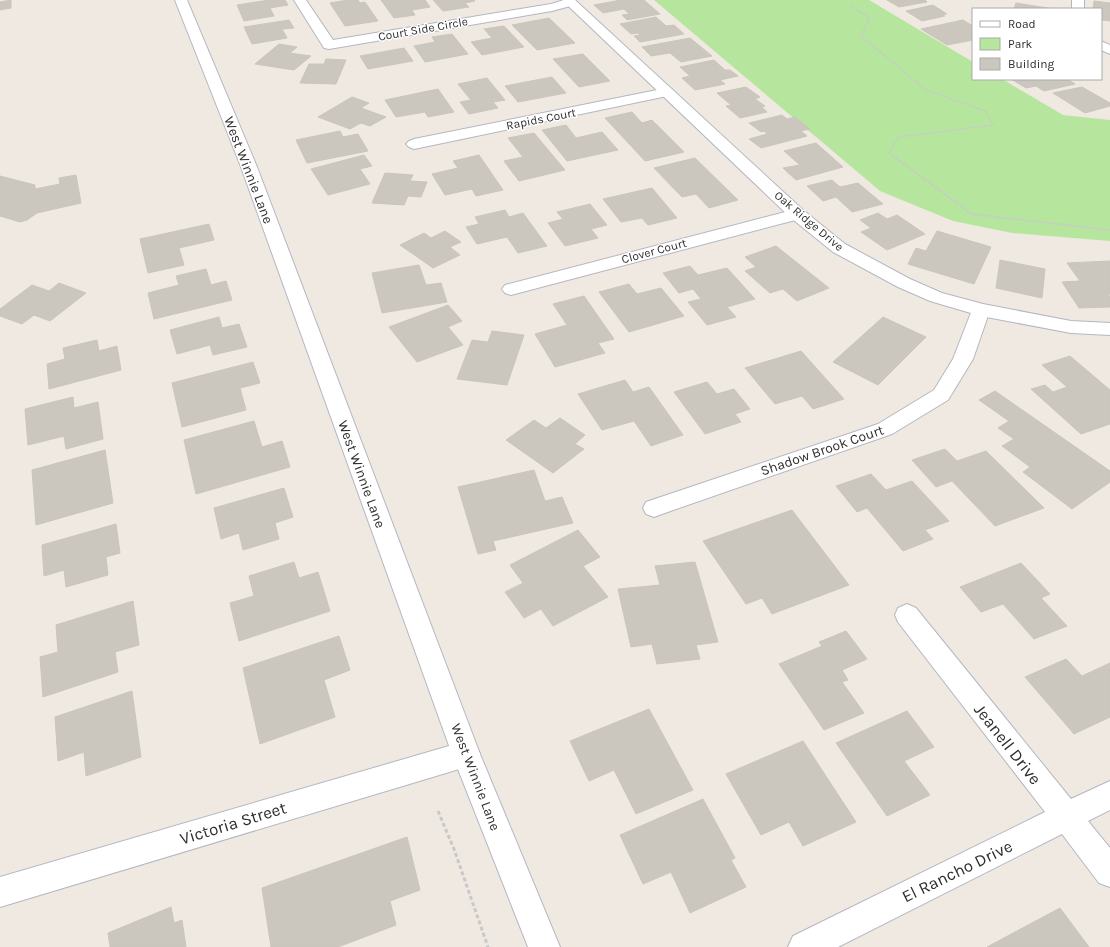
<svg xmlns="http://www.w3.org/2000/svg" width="1110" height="947" font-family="Karla,sans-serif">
	<rect width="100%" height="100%" fill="#efe9e1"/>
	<!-- green -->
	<path fill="#b6e59e" d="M654,0H869L973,62V79H1002L1063,115L1110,120V241L1012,233L953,221L880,191Z"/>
	<!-- building -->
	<path fill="#cbc7bf" stroke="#cbc5ba" d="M11,0V8L0,10V2Z
		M269,0H285L288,5L270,8L274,16L244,21L237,5Z
		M348,0H358L360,3L365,2L378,21L345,26L330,3Z
		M381,0H425L430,7L412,10L415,15L394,18Z
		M433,0H474L475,1L465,3L469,7L443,11Z
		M621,0H644L660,14L627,20L622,15L629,14L624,9L603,13L594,5Z
		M887,0H925L927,2L899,7Z
		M1094,1L1110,3V21L1101,20V9H1093Z
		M1016,3L1054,9H1014Z
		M933,5L947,14H943L945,16L922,21L906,11Z
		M656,17L666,26L674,25L684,34L640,42L634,36L640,35L638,33L631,34L620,24Z
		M549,18L575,43L537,50L512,25Z
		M289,20L294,28L282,29L287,38L252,44L244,27Z
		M963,20L973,26V40L947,45L921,29Z
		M504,26L524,47L482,55L471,42L492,38L484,29Z
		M452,34L468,54L425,62L414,46L435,42L432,37Z
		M690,38L712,56L681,62L670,53L651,56L642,47Z
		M279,44L297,47L290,53L311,56L294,70L255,64Z
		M404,48L413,61L368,69L360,56Z
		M583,54L610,81L579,87L553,59Z
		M326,59L346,60L336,84L300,83L309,64H324Z
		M714,60L725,70H730L738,76L720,80L725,84L695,90L682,78L690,76L680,67Z
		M552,77L566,93L518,102L505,86Z
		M487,78L505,100L493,102L498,108L469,114L460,102L471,100L458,84Z
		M1011,79H1067L1075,84L1044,91L1036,86L1026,88Z
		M746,87L760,97L755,99L765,106L762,107L767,112L740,118L726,106L731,105L717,93Z
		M1082,87L1110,103V106L1085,113L1053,93Z
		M438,89L454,112L428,117L425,112L396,117L385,100Z
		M352,97L369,103L361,108L386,117L370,126L361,123L350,129L318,117Z
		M632,112L642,123L652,120L684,152L645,161L605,118Z
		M782,115L787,119L795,117L810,129L801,131L807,136L761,148L749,139L767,134L764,131L761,132L749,123Z
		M566,125L576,138L602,132L618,150L567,161L542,130Z
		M340,131L343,137L358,134L368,151L307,163L296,140Z
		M534,133L565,170L519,181L504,161L523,157L508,138Z
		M816,143L843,167L796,180L783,168L800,165L784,151Z
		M364,155L372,166L360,169L370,184L328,195L311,169Z
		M479,155L503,190L476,196L472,189L445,195L432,174L458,168L453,161Z
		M695,158L738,200L709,208L696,194L682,197L654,168Z
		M385,173L413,175L410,181L427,182L421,197L408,196L404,205L372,203Z
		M76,175L81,203L37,213L27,220L20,222L0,216V176L35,185V189L60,184L59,178Z
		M832,180L840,187L858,183L883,204L852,212L836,197L823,201L807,186Z
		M652,188L677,218L648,225L642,218L621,222L603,199Z
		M590,204L607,225L591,229L598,238L565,246L548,223L563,219L557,212Z
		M505,210L509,217L523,213L547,246L518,253L507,237L477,244L466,227L479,224L475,217Z
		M878,213L887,219L897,215L925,234L887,250L861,232L871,228L860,220Z
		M209,224L214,240L179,248L184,265L148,273L140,239Z
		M445,231L461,242L450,247L460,255L433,268L400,245L424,233L431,238Z
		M937,231L991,247L974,284L908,264L916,248L926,251Z
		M776,246L829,288L797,301L783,289L770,293L745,271L756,267L745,257Z
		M1000,260L1045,269L1042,298L996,288Z
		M1110,261V294H1108L1110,297V307L1079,308L1062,282L1080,281L1067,263Z
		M419,265L426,285L441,283L447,302L382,313L372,273Z
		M690,266L698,275L727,268L755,299L727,307L736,317L707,325L688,302L701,299L693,289L679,293L663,273Z
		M206,269L211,285L226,281L232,300L154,319L148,293L179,285L176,276Z
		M59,283L86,293L50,321L34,315L22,324L0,316V309L32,285L49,291Z
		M629,284L637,294L661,288L684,316L629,332L599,292Z
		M584,296L614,339L598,343L605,353L555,367L535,334L567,325L553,304Z
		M448,305L462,321L448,327L463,345L417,362L389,327Z
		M219,317L222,328L239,324L247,347L213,355L210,345L177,354L170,330Z
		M883,317L926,337L878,385L833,362Z
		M492,331L524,335L507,385L457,379L472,340L488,342Z
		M97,340L99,351L117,346L121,370L49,389L47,364L65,359L63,348Z
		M801,351L844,399L813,409L802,396L775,404L745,368Z
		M1070,356L1110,390V424L1081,434L1031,389L1045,385L1053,392L1067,387L1042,365Z
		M253,362L260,383L240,388L246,410L182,427L172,383Z
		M625,380L633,392L649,387L683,435L651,446L634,421L602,430L578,394Z
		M707,382L717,394L734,389L750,409L735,414L741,422L705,434L674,392Z
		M995,391L1110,471V482L1072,509L1023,472L1030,467L1002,446L1014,439L998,428L1009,421L979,400Z
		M73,397L74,408L98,402L103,439L66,449L64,436L28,445L25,409Z
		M560,418L585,435L575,444L584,449L553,473L506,440L534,420L546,428Z
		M254,421L262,447L282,441L290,467L196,494L184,440Z
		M945,449L957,461L986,451L1044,508L995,526L952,481L936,487L912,460Z
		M105,450L113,503L36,525L32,470Z
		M534,470L545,501L562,497L573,523L493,541L496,550L478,554L458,487Z
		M871,474L886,490L912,481L949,521L925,530L933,539L903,551L867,508L857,512L836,486Z
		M284,488L293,517L275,523L279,539L243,550L239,533L221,539L214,508Z
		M792,510L849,585L772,614L762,598L746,604L703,541Z
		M116,524L120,553L106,557L108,575L66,587L64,570L44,576L42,545Z
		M578,530L600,557L583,566L608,597L553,626L541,609L524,618L505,592L523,583L510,565Z
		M294,562L299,578L318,572L330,611L239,641L230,603L254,596L249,576Z
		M695,562L718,642L696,645L700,659L657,664L652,644L631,647L618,589L660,585L655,566Z
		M1021,563L1050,594L1041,598L1067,626L1034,639L1003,604L981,612L960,587Z
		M133,601L139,645L115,652L118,672L43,697L40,657L58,652L56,625Z
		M846,631L867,659L842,670L848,680L842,682L864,713L824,730L779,664L822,646L819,642Z
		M339,636L350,670L324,680L335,717L260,744L243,668Z
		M1066,659L1082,676L1110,663V717L1074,734L1025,677Z
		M132,691L141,757L86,776L84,752L58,761L55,717Z
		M649,709L693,790L636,814L614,770L589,781L570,741Z
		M907,711L934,747L904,761L930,795L887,816L836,743Z
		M803,741L856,822L803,846L789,822L761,835L726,774Z
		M703,799L735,858L731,860L746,887L690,913L671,872L643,884L620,835Z
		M407,837L420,890L390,901L396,925L338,947H271L262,888Z
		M171,907L174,923L182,920L186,947H110L108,933Z
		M1060,908L1089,947H987Z"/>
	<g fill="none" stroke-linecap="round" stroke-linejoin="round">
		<!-- minor casing -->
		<g stroke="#b4b7c1" stroke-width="2">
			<path id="minor" d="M294,0H306L333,40L551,4L564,0H575L576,2L574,5L552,11L329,49L324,48Z
				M1072,0H1084V9H1072Z
				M1101,41L1110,45V54L1101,50Z
				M667,88L672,89L674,92L672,95L414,149L409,147L406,144L409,141L414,139Z
				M797,209L803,210L805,214L803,218L511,295L505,293L502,289L505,285Z
				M981,304L988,306L990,310L973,359L948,400L892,434L662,514L654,517L646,514L643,508L646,502L878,424L934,390L953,359L972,310L974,306Z
				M907,604L916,608L1071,799L1110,781V810L1088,821L1110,848V887L1099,883L1062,834L838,947H788L793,936L1045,812L898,622L895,615L898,608Z
				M466,741L476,745L480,754L476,763L466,767L0,907V877Z"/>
		</g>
		<!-- tertiary casing -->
		<g stroke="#b4b7c1" stroke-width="2">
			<path id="tertiary" d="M175,0H187L257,167L480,754L560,947H528L452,754L241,167Z
				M562,0H575L803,210L845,244L910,279L942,293L983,304L1071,321L1110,323V335L1071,333L981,316L930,301L898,287L833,252L791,218Z"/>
		</g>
		<!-- path-far2 -->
		<path stroke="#c9c9c9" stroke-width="1.5" stroke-dasharray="2 1" stroke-linecap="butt" d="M851,6L870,18L861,36L926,90L985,111L993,125L898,137L889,153L897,159"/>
		<!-- path-far1 -->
		<path stroke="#c9c9c9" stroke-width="2" stroke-dasharray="2.5 1.5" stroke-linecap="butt" d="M896,158L972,214L1110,230"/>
		<!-- path -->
		<path stroke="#c9c9c9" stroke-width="3" stroke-dasharray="4 2.5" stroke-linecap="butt" d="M438,811L454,849L488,947"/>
		<!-- minor -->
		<use href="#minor" fill="#fff" fill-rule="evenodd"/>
		<!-- tertiary -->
		<use href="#tertiary" fill="#fff" fill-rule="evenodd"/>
	</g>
	<g text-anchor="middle" stroke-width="3" stroke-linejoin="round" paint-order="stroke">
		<!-- far-street labels -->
		<g font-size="12" fill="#2e2e2e" stroke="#fff">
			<text transform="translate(423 29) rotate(-10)" y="4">Court Side Circle</text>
			<text transform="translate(541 119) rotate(-11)" y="4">Rapids Court</text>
			<text transform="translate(809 221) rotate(40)" y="4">Oak Ridge Drive</text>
			<text transform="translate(654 251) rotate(-15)" y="4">Clover Court</text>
		</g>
		<!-- street labels -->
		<g font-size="14" fill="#2e2e2e" stroke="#fff">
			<text transform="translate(249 170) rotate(69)" y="5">West Winnie Lane</text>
			<text transform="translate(822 450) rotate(-19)" y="5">Shadow Brook Court</text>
			<text transform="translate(362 474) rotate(70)" y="5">West Winnie Lane</text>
			<text transform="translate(476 777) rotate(69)" y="5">West Winnie Lane</text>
		</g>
		<!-- near-street labels -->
		<g font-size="17" fill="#2e2e2e" stroke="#fff">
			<text transform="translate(1008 744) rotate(52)" y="6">Jeanell Drive</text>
			<text transform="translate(233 823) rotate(-17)" y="6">Victoria Street</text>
			<text transform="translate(957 871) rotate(-26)" y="6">El Rancho Drive</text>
		</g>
	</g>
	<!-- legend -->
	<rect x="972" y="8" width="130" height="72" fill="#ffffff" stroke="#ababab"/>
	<rect x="980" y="21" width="20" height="6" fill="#ffffff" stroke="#ababab"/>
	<text x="1008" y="28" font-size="12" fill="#2e2e2e">Road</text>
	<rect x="980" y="38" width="20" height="12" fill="#b6e59e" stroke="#ababab"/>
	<text x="1008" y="48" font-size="12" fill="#2e2e2e">Park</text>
	<rect x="980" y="58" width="20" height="12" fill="#cbc7bf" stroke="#ababab"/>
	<text x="1008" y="68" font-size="12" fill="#2e2e2e">Building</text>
</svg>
